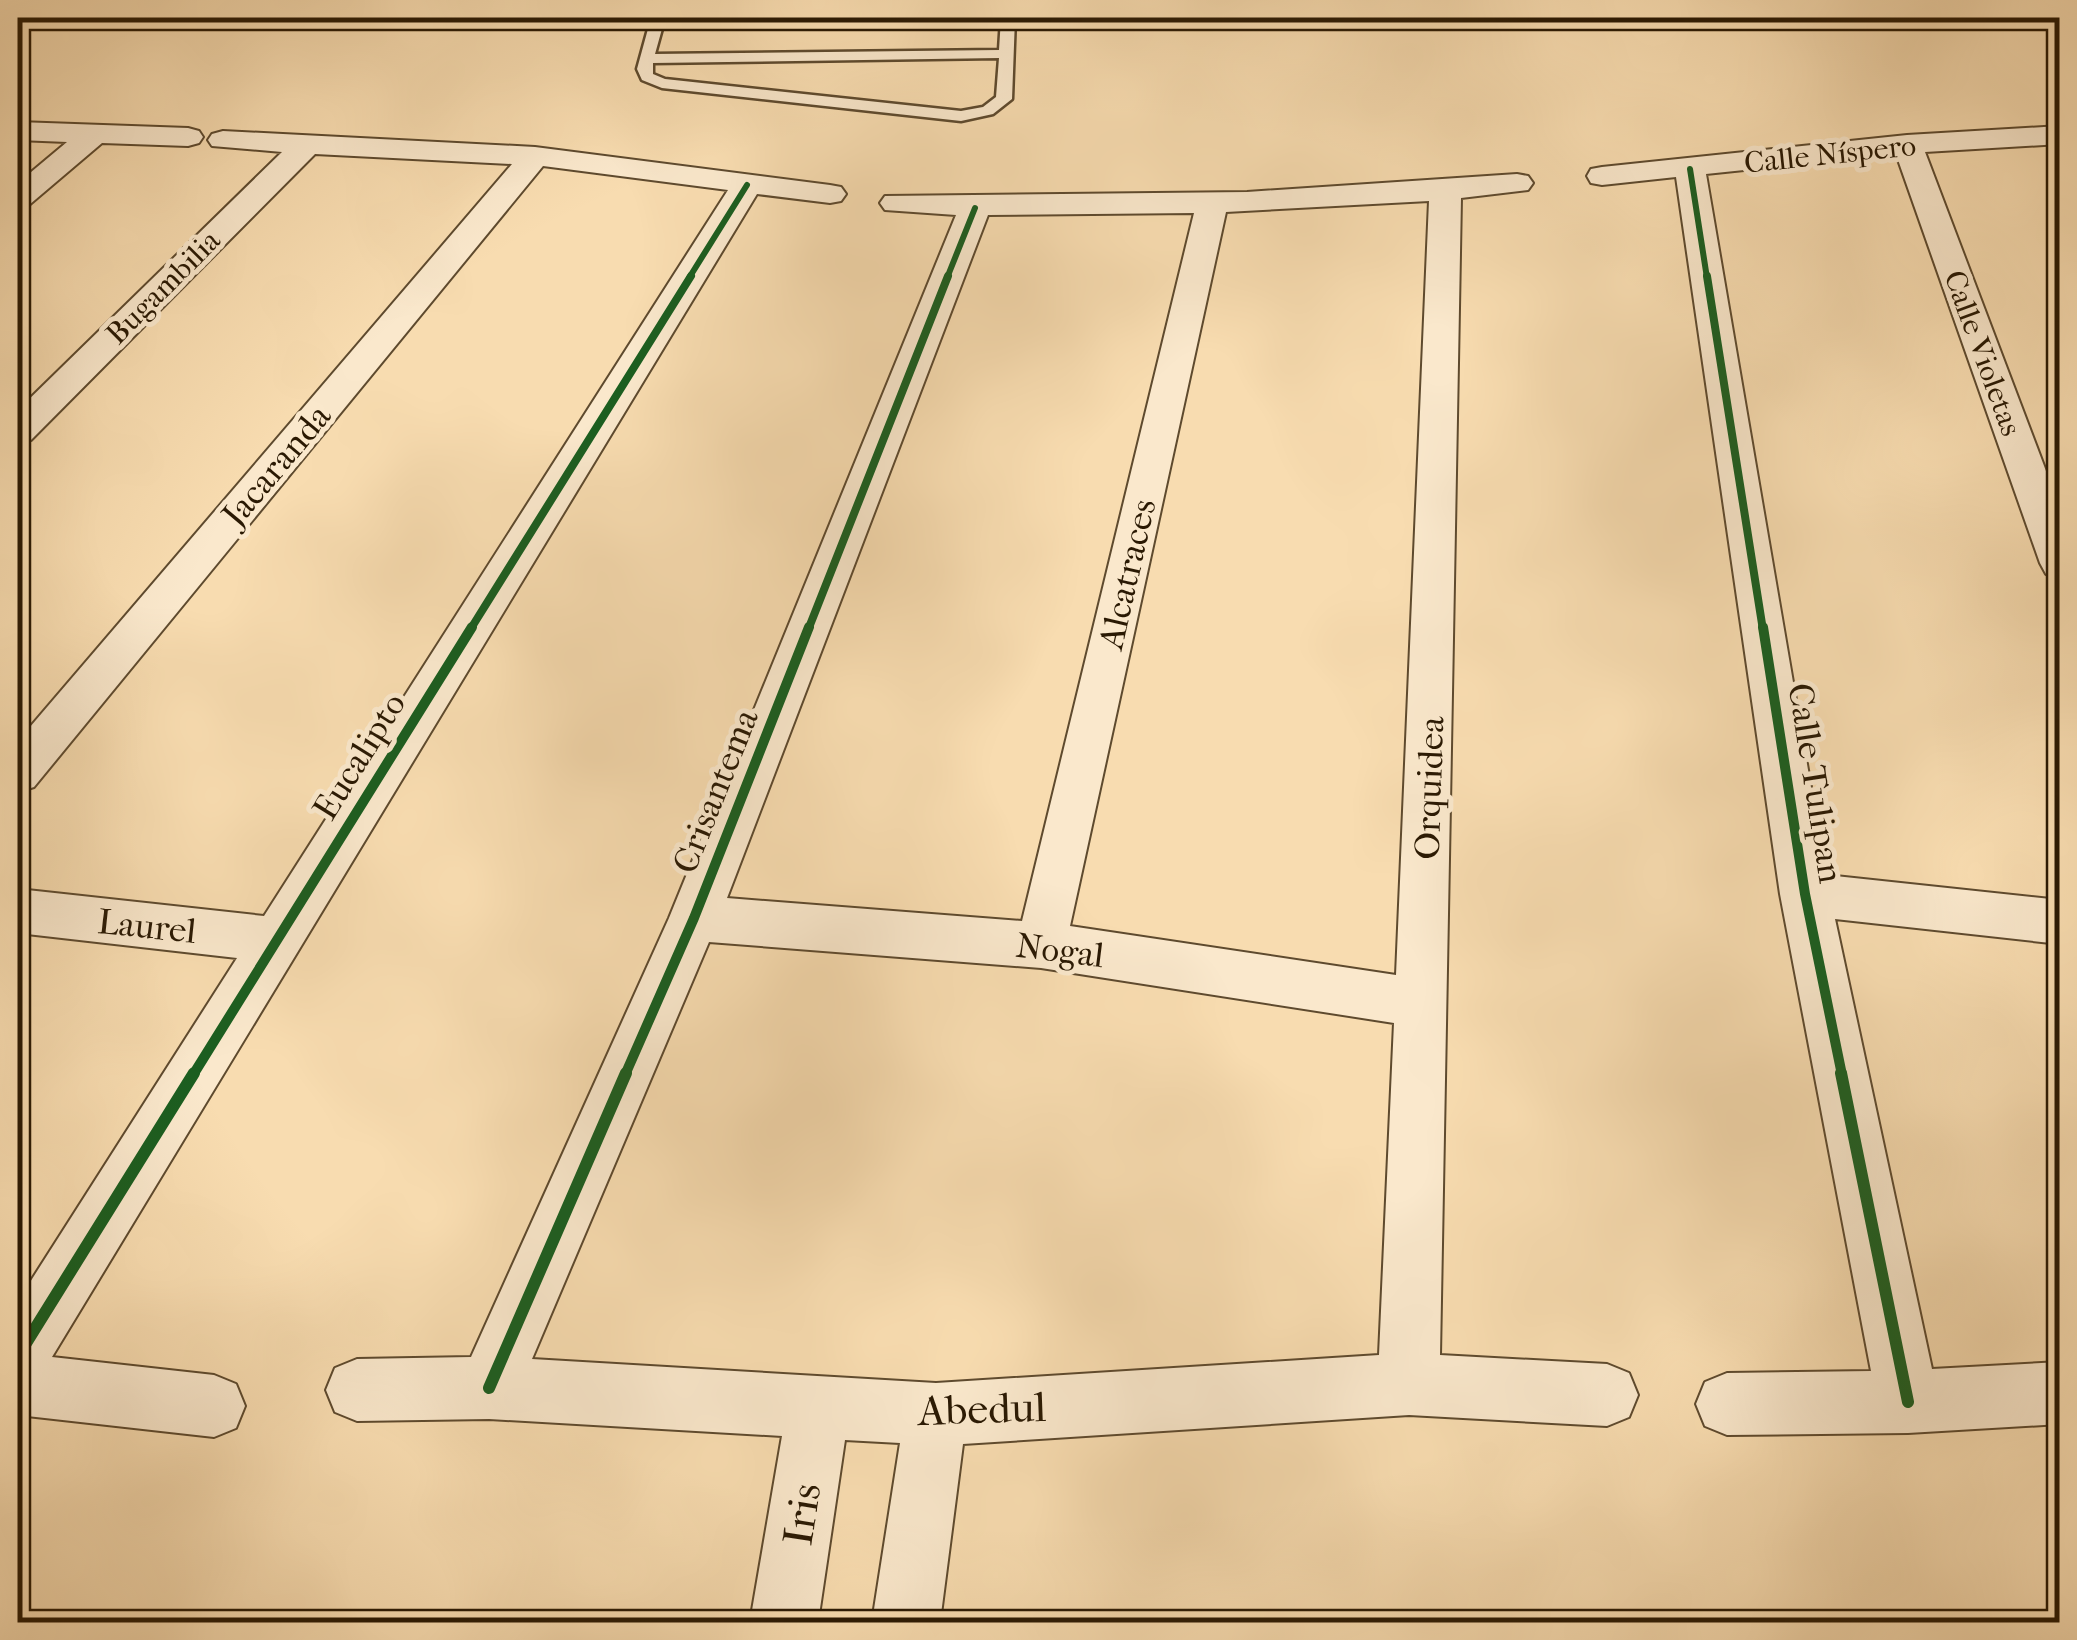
<svg xmlns="http://www.w3.org/2000/svg" width="2077" height="1640" font-family="'IM FELL French Canon',serif">
	<rect width="100%" height="100%" fill="#f8dcb0"/>
	<filter id="stains"><feTurbulence type="fractalNoise" baseFrequency=".002" numOctaves="4"/><feColorMatrix values="0 0 0 0 .2 0 0 0 0 .09 0 0 0 0 .02 0 0 0 .5 -.17"/></filter>
	<radialGradient id="worn" r=".72"><stop offset=".6" stop-color="#630" stop-opacity="0"/><stop offset="1" stop-color="#630" stop-opacity=".3"/></radialGradient>
	<g fill="none" stroke-linecap="round" stroke-linejoin="round">
		<!-- lane casing -->
		<g stroke="#5e4a2e" stroke-width="5">
			<path id="lane" d="M651,18H665L655,54L999,50L1001,18H1015L1012,99L993,114L961,121L662,88L642,80L637,69ZM999,58L996,97L983,107L961,111L665,79L653,74V63Z"/>
		</g>
		<!-- street casing -->
		<g stroke="#5e4a2e" stroke-width="4">
			<path id="street" d="M18,122L188,128L199,131L203,137L199,143L188,146L102,143L29,205L18,207V183L67,142L18,140Z
				M2060,126V144L1925,152L2060,508V578L2046,574L2040,563L1896,154L1706,174L1826,875L2060,900V944L1835,919L1932,1369L2060,1362V1424L1908,1433L1727,1435L1705,1426L1696,1404L1705,1382L1727,1373L1871,1371L1780,894L1676,177L1602,185L1591,183L1587,176L1591,169L1602,167L1907,135Z
				M223,131L535,147L830,185L841,187L846,194L841,201L830,203L757,194L52,1357L214,1375L236,1384L245,1406L236,1428L214,1437L18,1415V1301L237,958L18,933V889L264,916L728,190L543,166L34,787L18,792V741L512,164L315,154L31,440L18,443V410L282,152L212,146L208,140L212,134Z
				M1517,174L1528,176L1533,183L1528,190L1461,198L1440,1355L1607,1364L1629,1373L1638,1395L1629,1417L1607,1426L1409,1415L963,1444L940,1622H872L900,1443L845,1440L818,1622H750L782,1436L489,1419L357,1421L335,1412L326,1390L335,1368L357,1359L471,1357L669,918L956,215L885,210L880,203L885,196L1247,192ZM1429,201L1396,975L1070,926L1226,212ZM1194,213L1022,921L727,898L988,215ZM709,942L1041,968L1394,1023L1379,1355L936,1383L532,1359Z"/>
		</g>
		<!-- lane -->
		<use href="#lane" fill="#fae8cc" fill-rule="evenodd"/>
		<!-- street -->
		<use href="#street" fill="#fae8cc" fill-rule="evenodd"/>
		<!-- cycleway-far3 casing -->
		<g stroke="#fae8cc" stroke-width="10">
			<path id="cycleway-far3" d="M1690,169L1707,278
				M689,278L747,185
				M947,278L975,208"/>
		</g>
		<!-- cycleway-far2 casing -->
		<g stroke="#fae8cc" stroke-width="12">
			<path id="cycleway-far2" d="M1707,276L1763,630
				M470,630L691,276
				M808,630L948,276"/>
		</g>
		<!-- cycleway-far1 casing -->
		<g stroke="#fae8cc" stroke-width="16">
			<path id="cycleway-far1" d="M1763,627L1805,894L1842,1075
				M193,1075L472,627
				M625,1075L694,918L809,627"/>
		</g>
		<!-- cycleway casing -->
		<g stroke="#fae8cc" stroke-width="19">
			<path id="cycleway" d="M1841,1073L1908,1402
				M18,1356L194,1073
				M489,1388L626,1073"/>
		</g>
		<!-- cycleway-far3 -->
		<use href="#cycleway-far3" stroke="#1b5e20" stroke-width="6"/>
		<!-- cycleway-far2 -->
		<use href="#cycleway-far2" stroke="#1b5e20" stroke-width="8"/>
		<!-- cycleway-far1 -->
		<use href="#cycleway-far1" stroke="#1b5e20" stroke-width="10"/>
		<!-- cycleway -->
		<use href="#cycleway" stroke="#1b5e20" stroke-width="12"/>
	</g>
	<g text-anchor="middle" stroke-width="10" stroke-linejoin="round" paint-order="stroke">
		<!-- far-street labels -->
		<g font-size="30" fill="#2a1903" stroke="#fae8cc">
			<text transform="translate(1830 154) rotate(-6)" y="10">Calle Níspero</text>
			<text transform="translate(163 287) rotate(-45)" y="10">Bugambilia</text>
			<text transform="translate(1983 353) rotate(70)" y="10">Calle Violetas</text>
		</g>
		<!-- street labels -->
		<g font-size="35" fill="#2a1903" stroke="#fae8cc">
			<text transform="translate(276 465) rotate(-50)" y="12">Jacaranda</text>
			<text transform="translate(1127 574) rotate(-77)" y="12">Alcatraces</text>
			<text transform="translate(359 756) rotate(-58)" y="12">Eucalipto</text>
			<text transform="translate(1816 783) rotate(81)" y="12">Calle Tulipan</text>
			<text transform="translate(1429 788) rotate(-88)" y="12">Orquidea</text>
			<text transform="translate(715 791) rotate(-68)" y="12">Crisantema</text>
			<text transform="translate(147 926) rotate(6)" y="12">Laurel</text>
			<text transform="translate(1060 950) rotate(7)" y="12">Nogal</text>
		</g>
		<!-- near-street labels -->
		<g font-size="42" fill="#2a1903" stroke="#fae8cc">
			<text transform="translate(982 1408) rotate(-2)" y="15">Abedul</text>
			<text transform="translate(801 1514) rotate(-81)" y="15">Iris</text>
		</g>
	</g>
	<!-- margin -->
	<rect width="2077" height="1640" fill="none" stroke="#f8dcb0" stroke-width="60"/>
	<rect x="20" y="20" width="2037" height="1600" fill="none" stroke="#2a1903" stroke-width="5"/>
	<rect x="30" y="30" width="2017" height="1580" fill="none" stroke="#2a1903" stroke-width="2.5"/>
	<rect width="100%" height="100%" filter="url(#stains)"/>
	<rect width="100%" height="100%" fill="url(#worn)"/>
</svg>
